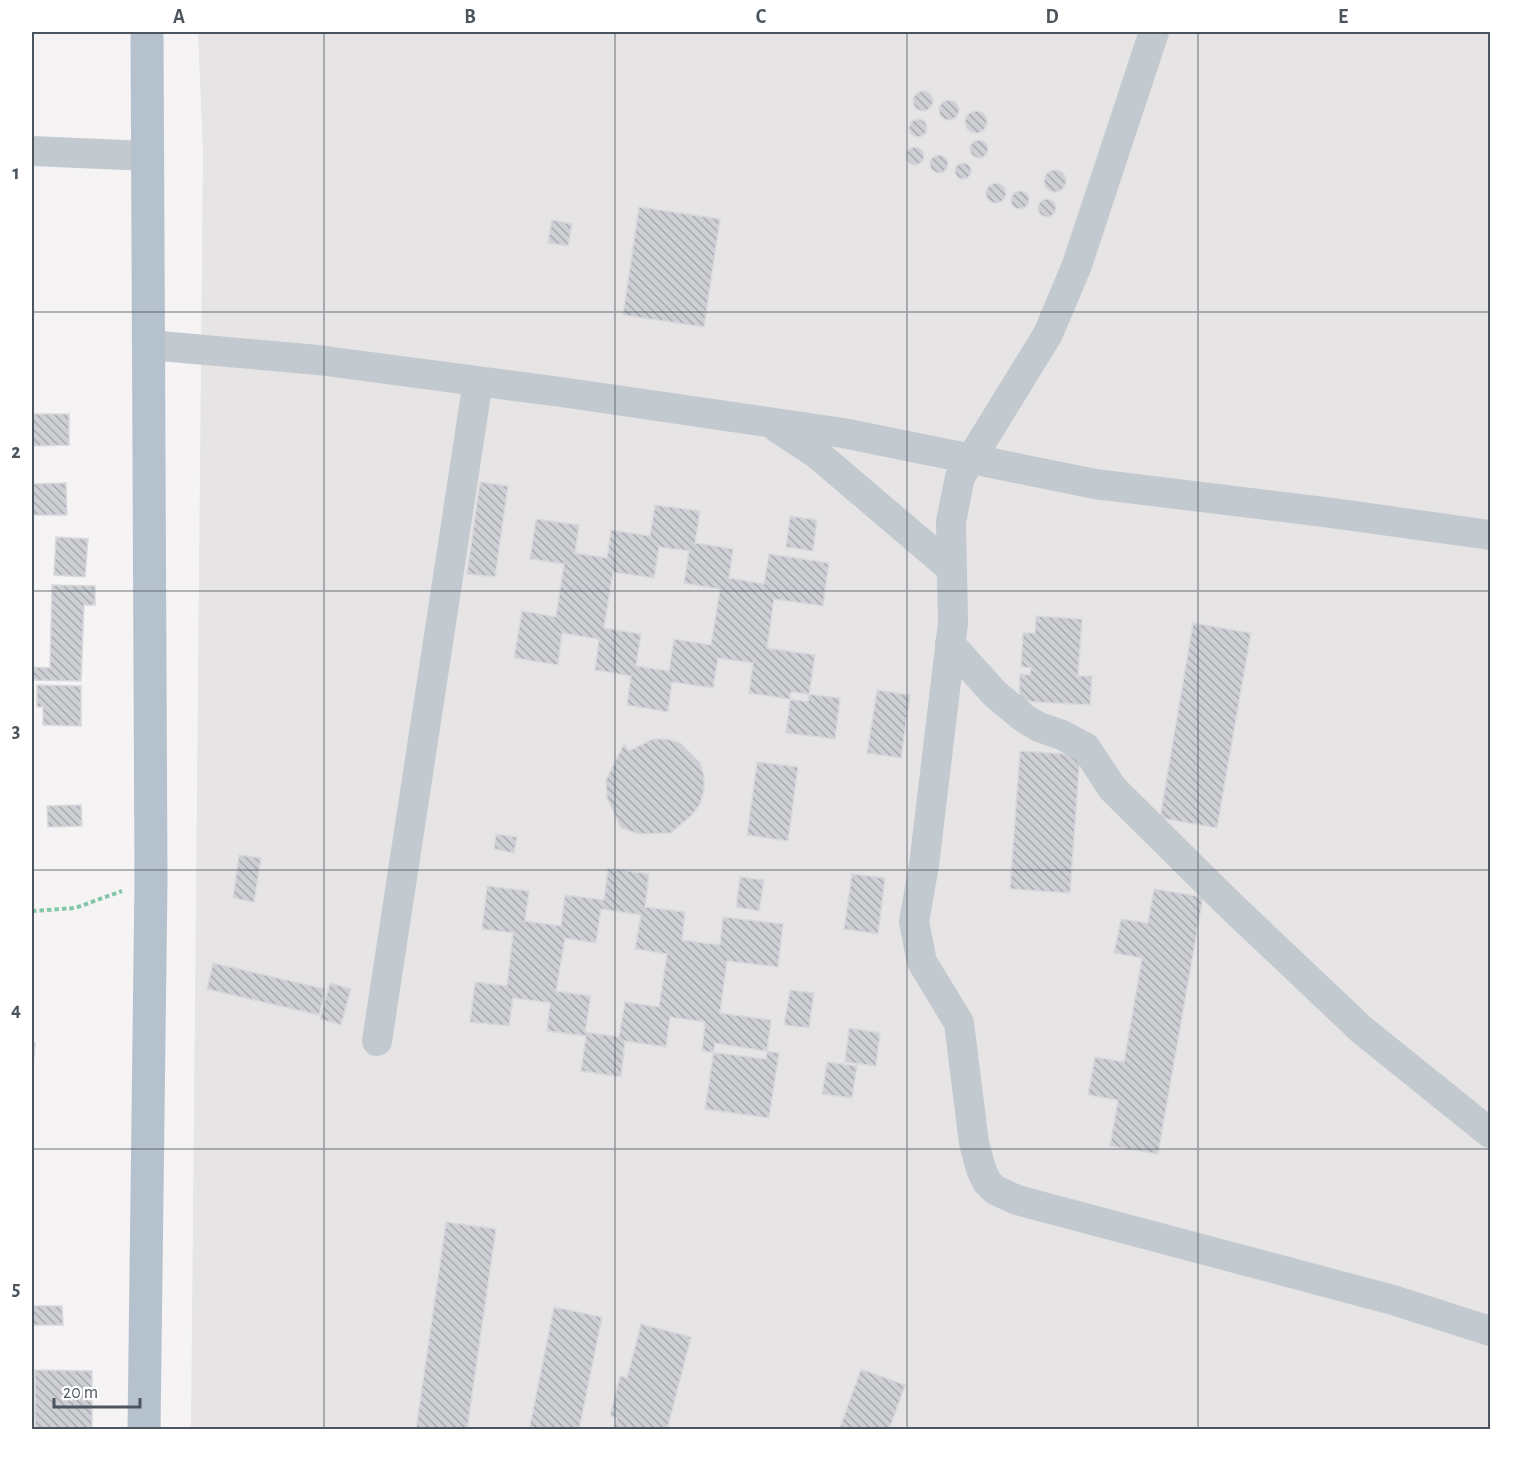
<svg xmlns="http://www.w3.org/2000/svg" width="1522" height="1461" font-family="'Alegreya Sans',sans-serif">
	<defs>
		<pattern id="building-back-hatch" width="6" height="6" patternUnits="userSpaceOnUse" patternTransform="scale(1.5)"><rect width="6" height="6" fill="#cdcfd4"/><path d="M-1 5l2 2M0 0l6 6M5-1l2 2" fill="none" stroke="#a9abaf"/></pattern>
	</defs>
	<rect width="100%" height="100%" fill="#f5f3f3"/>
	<!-- education -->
	<path fill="#e6e4e4" d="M198,32H1490V1429L191,1430L203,151Z"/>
	<!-- building -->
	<path fill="url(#building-back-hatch)" stroke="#d8d9dd" stroke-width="1.5" fill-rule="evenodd" d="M913 101a10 10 0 1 1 20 0a10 10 0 1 1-20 0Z
		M939 110a10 10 0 1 1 20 0a10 10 0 1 1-20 0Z
		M965 122a11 11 0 1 1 22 0a11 11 0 1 1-22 0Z
		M909 128a9 9 0 1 1 18 0a9 9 0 1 1-18 0Z
		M970 149a9 9 0 1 1 18 0a9 9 0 1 1-18 0Z
		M906 156a9 9 0 1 1 18 0a9 9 0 1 1-18 0Z
		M930 164a9 9 0 1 1 18 0a9 9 0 1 1-18 0Z
		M955 171a8 8 0 1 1 16 0a8 8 0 1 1-16 0Z
		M1044 181a11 11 0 1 1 22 0a11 11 0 1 1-22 0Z
		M986 193a10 10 0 1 1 20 0a10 10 0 1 1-20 0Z
		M1011 200a9 9 0 1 1 18 0a9 9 0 1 1-18 0Z
		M1038 208a9 9 0 1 1 18 0a9 9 0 1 1-18 0Z
		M639,207L720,219L704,327L623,315Z
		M552,220L572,224L568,246L548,243Z
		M32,414H69V445L32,446Z
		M480,482L508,486L495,577L467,574Z
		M66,483L67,515H32V484Z
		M655,505L700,511L695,543L733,549L729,578L764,584L769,554L829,563L823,606L774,599L767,648L815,655L808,702L749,693L753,663L718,658L713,688L672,682L668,712L627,705L631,676L595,670L599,639L562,633L558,665L514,658L522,611L556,617L564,564L530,559L536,519L579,525L575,553L607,558L611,530L650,536ZM659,547L689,551L684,583L720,589L711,645L674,639L669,671L636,666L641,634L604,628L613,572L654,578Z
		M790,516L817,520L813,551L786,547Z
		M56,537L88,539L85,577L54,575Z
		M52,585L95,586V605H84L81,681L32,680V667L50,668Z
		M1036,616L1082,619L1078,676H1092L1090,705L1019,701L1020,674L1030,675L1031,668L1021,667L1023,633H1035Z
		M1193,623L1251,633L1217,828L1160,818Z
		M37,685L81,686V726L43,725V707H37Z
		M877,690L910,695L901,758L867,753Z
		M791,692L840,698L835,739L786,733Z
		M653,739H667L680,743L700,763L704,776V790L700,804L692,815L671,833L639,834L621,828L607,798L606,780L624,744L629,751Z
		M1020,751L1080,755L1070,893L1010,889Z
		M757,762L798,767L788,841L747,835Z
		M81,805L82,826L48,827L47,806Z
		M496,834L517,837L514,853L494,849Z
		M239,855L261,858L254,902L233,898Z
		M608,868L649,874L645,907L685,912L682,940L720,945L723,917L783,924L778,967L727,961L720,1013L771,1020L766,1059L702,1051L705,1022L670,1017L666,1047L625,1041L621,1077L581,1071L586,1036L547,1031L550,1003L513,998L509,1026L470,1022L475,982L507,986L513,933L482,929L487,886L529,891L525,921L561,926L565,895L604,900ZM601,909L641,915L635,949L667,954L659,1007L625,1002L619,1037L585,1032L591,996L556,991L565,938L596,943Z
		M852,874L885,878L878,934L844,929Z
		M740,877L764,880L759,911L736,907Z
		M1154,889L1203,897L1158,1154L1110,1146L1118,1100L1088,1095L1095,1057L1124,1062L1142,958L1114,953L1121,919L1148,923Z
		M213,963L325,989L319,1015L207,989Z
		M330,983L351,989L341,1025L320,1019Z
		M790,990L814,993L809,1028L784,1025Z
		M849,1028L880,1033L876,1066L845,1062Z
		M32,1042L35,1043L33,1066H32Z
		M715,1043L779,1053L769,1118L705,1109Z
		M827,1062L857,1066L852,1098L822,1094Z
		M446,1222L496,1229L467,1430H416Z
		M32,1306H62L63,1325H32Z
		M554,1307L602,1317L579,1430H529Z
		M641,1324L691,1337L667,1430H614L617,1418L610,1416L620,1376L627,1378Z
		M861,1369L905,1385L889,1430H839Z
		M35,1370L92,1371V1430L35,1429Z"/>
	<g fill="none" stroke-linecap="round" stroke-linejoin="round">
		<!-- path -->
		<path stroke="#83c7a9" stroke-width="4" stroke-dasharray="4.5 3" stroke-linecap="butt" d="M32,911L75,908L122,891"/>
		<!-- minor -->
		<path stroke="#c2c9cf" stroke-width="30" d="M1154,32L1077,265L1048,334L960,477L951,522L953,623L924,865L914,922L922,962L959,1023L974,1143L981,1169L987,1182L995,1190L1017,1200L1393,1300L1490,1331
			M32,151L148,156
			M149,345L318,360L561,392L843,433L1095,484L1332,513L1490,535
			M776,427L817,454L951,568
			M950,644L995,694L1024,718L1039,727L1062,735L1086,748L1112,788L1229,904L1362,1030L1490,1133
			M377,1041L478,381"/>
		<!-- major -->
		<path stroke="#b6c1ce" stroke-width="33" d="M144,1430L151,881L147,32"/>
	</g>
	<!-- grid -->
	<path fill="none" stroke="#4c555e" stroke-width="1.5" stroke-opacity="0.55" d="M324,32V1430M615,32V1430M907,32V1430M1198,32V1430M32,312H1490M32,591H1490M32,870H1490M32,1149H1490"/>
	<!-- border -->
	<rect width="1522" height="1461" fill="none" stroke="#ffffff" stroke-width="66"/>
	<!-- scale -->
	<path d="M54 1398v9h86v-9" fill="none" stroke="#4c555e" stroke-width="3"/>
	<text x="63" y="1398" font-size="18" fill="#4c555e" stroke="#ffffff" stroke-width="4.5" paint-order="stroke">20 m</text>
	<rect x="33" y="33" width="1456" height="1395" fill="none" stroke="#4c555e" stroke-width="2"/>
	<g font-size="20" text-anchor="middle" font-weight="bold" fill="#4c555e">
		<text x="179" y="23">A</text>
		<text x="470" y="23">B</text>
		<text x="761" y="23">C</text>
		<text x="1052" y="23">D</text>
		<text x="1343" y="23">E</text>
		<text x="16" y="179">1</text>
		<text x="16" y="458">2</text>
		<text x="16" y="737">3</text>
		<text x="16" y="1016">4</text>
		<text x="16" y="1295">5</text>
	</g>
</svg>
